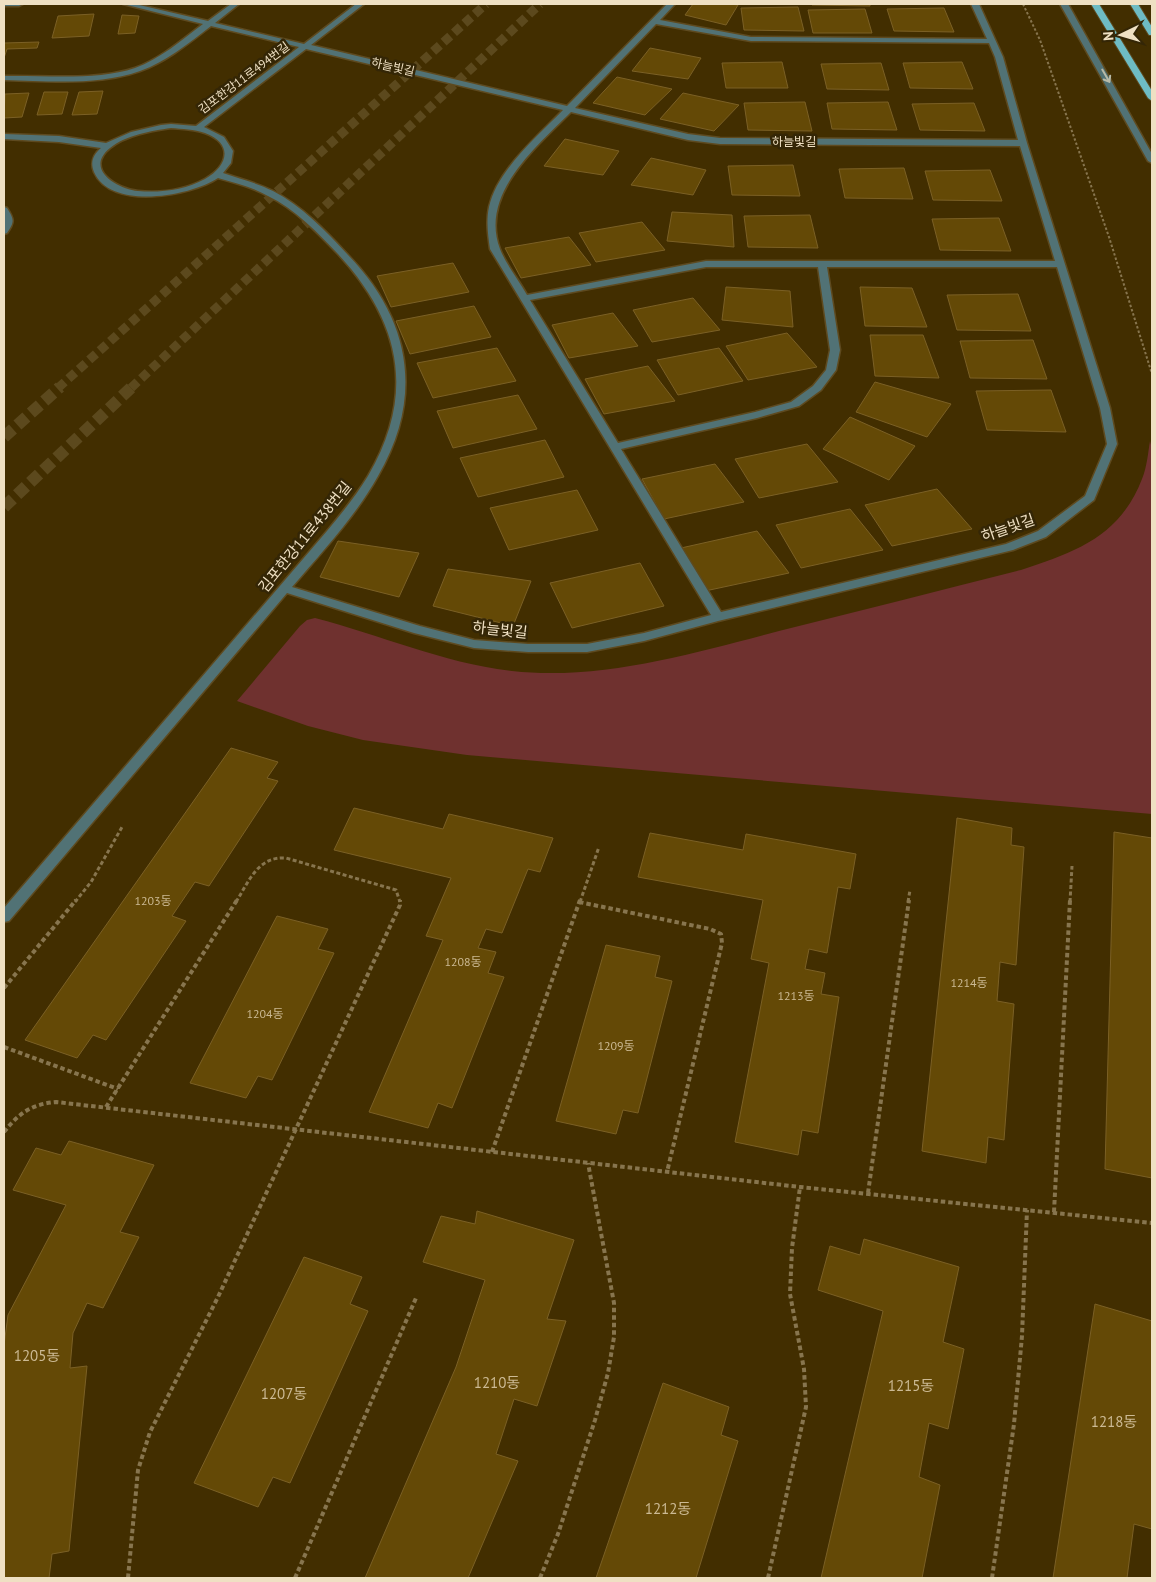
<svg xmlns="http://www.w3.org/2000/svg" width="1156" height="1582" font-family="'PT Sans','Noto Sans KR',sans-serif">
	<rect width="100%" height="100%" fill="#422e00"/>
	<!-- green -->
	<path fill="#6f312f" d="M1150,441L1152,449V814L467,755L363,740L308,726L237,701L300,626L307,620L315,618C381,635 443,663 512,671C601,681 694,653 779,631C860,611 941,590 1021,570C1076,552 1120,536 1142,479C1147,467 1148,453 1150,441Z"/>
	<!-- building -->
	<path fill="#644906" stroke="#7b6025" d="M693,4H730L738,5L726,25L685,15Z
		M812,4H870V6L812,5Z
		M798,7L804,31L744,30L741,8Z
		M944,8L954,32L894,31L887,9Z
		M865,9L872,33H813L808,10Z
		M94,14L89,36L52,38L58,16Z
		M122,15L139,16L135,33L118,34Z
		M39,42L37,48L7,49L4,58V43Z
		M650,48L701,58L688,79L632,71Z
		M782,62L788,88H726L722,63Z
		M962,62L973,89L910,88L903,63Z
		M881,63L889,90L827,89L821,64Z
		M617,77L672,89L645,115L593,103Z
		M103,91L97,114L72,115L79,92Z
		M44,92H68L62,114L37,115Z
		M29,93L22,117L4,118L5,94Z
		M683,93L739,105L714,131L660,119Z
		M805,102L812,131L748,130L744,103Z
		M888,102L897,130L832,129L827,103Z
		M974,103L985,131L920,130L912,104Z
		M565,139L619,151L603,175L544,166Z
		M651,158L706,170L693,195L631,185Z
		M793,165L800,196L732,195L728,166Z
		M904,168L913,199L845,198L839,169Z
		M990,170L1002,201L933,200L925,171Z
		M672,212L732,215L734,247L667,241Z
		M810,215L818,248L748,247L744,216Z
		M999,218L1011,251L940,250L932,219Z
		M642,222L665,250L596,262L579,233Z
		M569,237L591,265L521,278L505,248Z
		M453,263L469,292L391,307L377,276Z
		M726,287L790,291L793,327L722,320Z
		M860,287L912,288L927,327L865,326Z
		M1018,294L1031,331L957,330L947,295Z
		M693,298L720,330L652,342L633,310Z
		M474,306L491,337L410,354L396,321Z
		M613,313L638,346L569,358L552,325Z
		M787,333L817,367L748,380L726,346Z
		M870,335H923L939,378L875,376Z
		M1033,340L1047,379L970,378L960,341Z
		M497,348L516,381L433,398L417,363Z
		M719,348L743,381L678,395L657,360Z
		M648,366L675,401L604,414L585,379Z
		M875,382L951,404L927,437L856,412Z
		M1051,390L1066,432L987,430L976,391Z
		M518,395L537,429L453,448L437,411Z
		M850,417L915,446L889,480L823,449Z
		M545,440L564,477L478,497L460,458Z
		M807,444L838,482L759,498L735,459Z
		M715,464L744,502L664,519L642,479Z
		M937,489L972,529L892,546L865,505Z
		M577,490L598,530L509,550L490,508Z
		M850,509L883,550L801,568L776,525Z
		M757,531L789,573L705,591L681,548Z
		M338,541L419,553L399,597L320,577Z
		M640,563L664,606L572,628L550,583Z
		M448,569L531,581L513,626L433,606Z
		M231,748L278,762L267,778L278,781L209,886L195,882L172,916L186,921L106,1040L93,1035L77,1058L25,1040Z
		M354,808L443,829L449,814L553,838L540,872L528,869L502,933L486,929L478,948L496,952L488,973L504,977L452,1108L438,1103L428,1128L369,1112L443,940L426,936L451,878L334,850Z
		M957,818L1012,828L1011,845L1024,847L1016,965L1000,962L997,1001L1014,1004L1004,1140L988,1137L986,1163L922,1151Z
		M1114,832L1152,838V1178L1105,1169Z
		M650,833L743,850L746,834L856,854L850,889L838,887L827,953L809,949L805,969L825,973L821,994L839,997L818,1133L802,1130L798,1155L735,1142L769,963L751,959L763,900L638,877Z
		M277,916L328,929L318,949L334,953L272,1080L258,1076L246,1098L190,1083Z
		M606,945L660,956L655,977L672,981L638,1113L623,1110L616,1134L556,1121Z
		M69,1141L154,1165L120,1232L139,1237L103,1308L87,1303L73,1333L70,1368L87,1366L69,1551L52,1554L49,1578H4V1345L8,1315L66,1205L13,1190L36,1148L61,1155Z
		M477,1211L574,1240L547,1319L566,1321L537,1406L514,1399L496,1454L518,1461L468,1578H365L456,1367L485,1280L423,1262L441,1216L475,1224Z
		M864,1239L959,1267L943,1342L964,1349L948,1429L929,1423L919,1477L940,1485L922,1578H821L883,1311L818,1290L830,1246L860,1255Z
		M304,1257L362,1277L350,1304L368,1311L290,1483L273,1477L258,1507L194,1483Z
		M1095,1304L1152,1321V1529L1134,1524L1127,1578H1053Z
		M663,1383L729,1407L721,1435L738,1441L696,1578H596Z"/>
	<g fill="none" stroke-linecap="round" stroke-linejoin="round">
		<!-- trunk-tunnel-far1 -->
		<path stroke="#5c491d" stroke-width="9" stroke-dasharray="9 5" stroke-linecap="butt" d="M58,388L486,4
			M131,388L540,4"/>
		<!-- trunk-tunnel -->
		<path stroke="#5c491d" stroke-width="12" stroke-dasharray="12 6" stroke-linecap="butt" d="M4,437L60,387
			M4,507L132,387"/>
		<!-- minor casing -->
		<g stroke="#5e4a1f" stroke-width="3">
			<path id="minor" d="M4,4H23L19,6H4Z
				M123,4H135L208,21L231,4H239L215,23L304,44L356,4H364L311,45L567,106L667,4H675L660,20L751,37L987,39L971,4H979L1003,57L1027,143L1110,408L1117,444L1094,500L1046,537L1013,550L718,621L644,641L587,652H528L474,648L414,633L287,593L9,921L4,922V908L327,531C341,514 356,496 368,476C416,394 401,322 338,254C318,233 295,209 268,196C253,187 235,183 218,178C191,196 111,211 94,172C90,162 93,155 101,148L59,142L4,139V134L59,136L106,143L131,132L161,125L171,124L196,126L299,47L211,26C189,43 166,62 140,71C98,86 48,81 4,80V76C44,75 97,81 135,68C160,59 182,40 203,24ZM656,24L751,41L989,43L995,57L1018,140L720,138L688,134L575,108ZM306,49L563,110C538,136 497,170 489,207C486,221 488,235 490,249L711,615L644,633L587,644H528L474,640L420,626L292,587C322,552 355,517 378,476C424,396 411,320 348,255C326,231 302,206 273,191C257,183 240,179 223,173L231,163L233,151L224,137L204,127ZM571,112L688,140L720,144L1020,146L1055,261H706L527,295C519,280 506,265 500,249C479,194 537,146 571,112ZM171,128C182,129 194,129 205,133C234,144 228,166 205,179C185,190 160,193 138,191C117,189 84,169 110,148C126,135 151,131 171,128ZM706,267H818L830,350L826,370L813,386L791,402L755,412L618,443L530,300ZM827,267H1057L1100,408L1107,444L1085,496L1038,531L1006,544L721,612L621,449L757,418L799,406L821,390L836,370L840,350Z
				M4,207L7,208C14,219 15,222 7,233L4,234Z"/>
		</g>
		<!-- tertiary casing -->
		<g stroke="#5e4a1f" stroke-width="3">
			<path id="tertiary" d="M1060,4H1068L1152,154V163L1148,161Z"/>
		</g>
		<!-- trunk casing -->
		<g stroke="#5e4a1f" stroke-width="2">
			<path id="trunk" d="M1091,4H1099L1152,91V101L1148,98Z
				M1130,4H1138L1152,27V35H1149Z"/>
		</g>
		<!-- path-far2 -->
		<path stroke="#87754e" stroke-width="2" stroke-dasharray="2.5 2" stroke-linecap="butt" d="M1023,4L1040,40L1109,237L1152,374"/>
		<!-- path-far1 -->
		<path stroke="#87754e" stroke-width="3" stroke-dasharray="4 2.5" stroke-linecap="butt" d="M75,902L91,882L122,827
			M236,902C249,881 258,856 286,858L396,890L400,902
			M580,902L599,847
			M908,902L910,890
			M1070,902L1072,866"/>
		<!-- path -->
		<path stroke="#87754e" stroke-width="4" stroke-dasharray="4.5 3" stroke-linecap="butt" d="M579,902L710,929L721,934L722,943L667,1172
			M4,988L76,900
			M4,1047L118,1089
			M106,1107L237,900
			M4,1132C19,1113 32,1104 56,1102L800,1187L1152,1223
			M492,1152L580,900
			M868,1193L909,900
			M1054,1212L1070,900
			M128,1578L138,1470L150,1432L218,1297L400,905V900
			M295,1578L416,1298
			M540,1578L558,1534L595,1420L608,1373L614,1337V1303L588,1163
			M768,1578L806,1407L804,1369L790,1294L792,1248L800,1187
			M992,1578L1014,1424L1022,1336L1027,1210"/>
		<!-- minor -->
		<use href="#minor" fill="#517275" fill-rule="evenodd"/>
		<!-- tertiary -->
		<use href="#tertiary" fill="#517275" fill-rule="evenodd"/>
		<!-- trunk -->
		<use href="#trunk" fill="#6ebcc4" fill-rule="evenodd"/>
	</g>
	<!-- one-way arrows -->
	<defs><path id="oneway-shaft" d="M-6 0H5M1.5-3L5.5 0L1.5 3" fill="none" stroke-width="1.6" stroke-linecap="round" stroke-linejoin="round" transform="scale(1.25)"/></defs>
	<use stroke="#b8baa8" href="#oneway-shaft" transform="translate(1106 76) rotate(60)"/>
	<g text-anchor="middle" stroke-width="5" stroke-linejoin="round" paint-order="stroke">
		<!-- far-street labels -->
		<g font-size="12" fill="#efe0c3" stroke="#342606">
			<text transform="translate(393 67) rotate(13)" y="4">하늘빛길</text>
			<text transform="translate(244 78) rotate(-37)" y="4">김포한강11로494번길</text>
			<text x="794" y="146">하늘빛길</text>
		</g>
		<!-- number labels -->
		<g font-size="12" fill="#ccba94">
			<text x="153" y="905">1203동</text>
			<text x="463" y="966">1208동</text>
			<text x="969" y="987">1214동</text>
			<text x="796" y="1000">1213동</text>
			<text x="265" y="1018">1204동</text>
			<text x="616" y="1050">1209동</text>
		</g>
		<!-- street labels -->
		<g font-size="15" fill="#efe0c3" stroke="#342606">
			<text transform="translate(1008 528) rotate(-19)" y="5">하늘빛길</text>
			<text transform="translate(305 537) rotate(-51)" y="5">김포한강11로438번길</text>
			<text transform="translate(500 630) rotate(6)" y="5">하늘빛길</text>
		</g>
		<!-- near-number labels -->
		<g font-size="15" fill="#ccba94">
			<text x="37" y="1361">1205동</text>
			<text x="497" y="1388">1210동</text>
			<text x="911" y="1391">1215동</text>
			<text x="284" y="1399">1207동</text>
			<text x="1114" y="1427">1218동</text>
			<text x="668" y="1514">1212동</text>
		</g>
	</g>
	<!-- border -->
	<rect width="1156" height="1582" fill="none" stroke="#efe0c3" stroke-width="10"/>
	<!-- north arrow -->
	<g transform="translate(1121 35) rotate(265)" stroke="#342606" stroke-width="4" paint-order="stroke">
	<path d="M0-4L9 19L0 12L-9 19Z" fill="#efe0c3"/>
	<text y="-8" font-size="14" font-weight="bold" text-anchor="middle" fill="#efe0c3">N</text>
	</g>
</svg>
